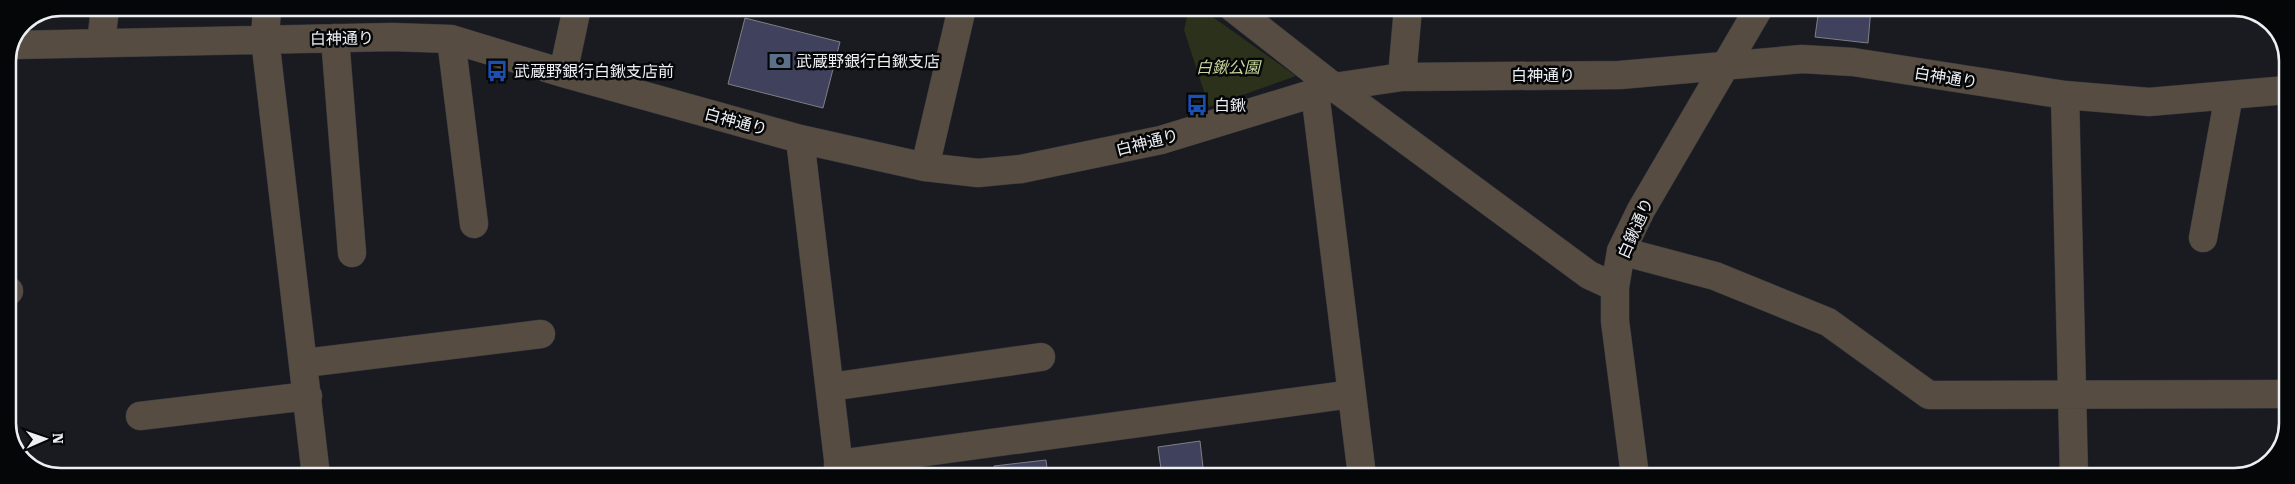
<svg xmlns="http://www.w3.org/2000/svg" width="2295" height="484" font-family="'Roboto Serif','Noto Sans JP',serif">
	<rect width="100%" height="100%" fill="#191b20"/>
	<!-- green -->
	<path fill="#2c311b" d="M1189,8H1200L1296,76L1209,107L1184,30Z"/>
	<!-- building -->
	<path fill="#3f415d" stroke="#7f7f86" d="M197,8H235V16L197,13Z
		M1819,8H1871L1868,43L1815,37Z
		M745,18L840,42L823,108L728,84Z
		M1200,441L1204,476H1162L1158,447Z
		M1046,460L1048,476H995L994,466Z
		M1134,469L1135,476H1103L1102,473Z"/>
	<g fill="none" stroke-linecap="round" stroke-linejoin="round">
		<!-- minor casing -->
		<g stroke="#37393e" stroke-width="29">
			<path id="minor" d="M267,8L265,39L316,476
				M1233,8L1334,87L1589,275L1615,287
				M335,38L352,253
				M451,39L474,224
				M101,43L105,8
				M14,45L392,37L451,39L563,73L800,139L925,167L978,173L1021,169L1161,140L1334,87L1402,77L1620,75L1802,59L1853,62L2065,95L2149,102L2287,90
				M563,73L577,8
				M1402,77L1408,8
				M1315,92L1362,476
				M2065,95L2074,476
				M800,139L840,476
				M925,167L962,8
				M2203,238L2229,95
				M1621,251L1715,276L1828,322L1929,395L2287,394
				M8,291H9
				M305,363L541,334
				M830,387L1041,357
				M140,416L308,396
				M838,464L1352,394
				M1635,476L1615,321V287L1621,251L1641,210L1759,8"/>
		</g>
		<!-- minor -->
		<use href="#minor" stroke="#564c42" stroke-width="28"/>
	</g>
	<!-- icons -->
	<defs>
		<g id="bank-bare" transform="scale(1.725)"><path d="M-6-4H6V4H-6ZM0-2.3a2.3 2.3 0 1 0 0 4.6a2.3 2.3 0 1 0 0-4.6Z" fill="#5c6f8a" stroke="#050608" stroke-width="2.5" paint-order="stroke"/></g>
		<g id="bus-bare" transform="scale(1.725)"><path d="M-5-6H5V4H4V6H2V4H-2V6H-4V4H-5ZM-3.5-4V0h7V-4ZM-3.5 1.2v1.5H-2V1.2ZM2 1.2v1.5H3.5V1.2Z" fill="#1a4fb4" stroke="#050608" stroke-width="2.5" paint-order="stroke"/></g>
	</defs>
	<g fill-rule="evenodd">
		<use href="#bank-bare" x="780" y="61"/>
		<use href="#bus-bare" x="497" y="71"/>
		<use href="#bus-bare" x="1197" y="105"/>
	</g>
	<g text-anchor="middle" stroke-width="5" stroke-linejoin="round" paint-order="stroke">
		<!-- street labels -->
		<g font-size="16" fill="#edeff3" stroke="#050608">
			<text transform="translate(342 38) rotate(-1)" y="6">白神通り</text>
			<text x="1543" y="81">白神通り</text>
			<text transform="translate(1946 77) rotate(9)" y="6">白神通り</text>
			<text transform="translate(736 121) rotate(15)" y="6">白神通り</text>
			<text transform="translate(1147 142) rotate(-14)" y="6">白神通り</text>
			<text transform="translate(1635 228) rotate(-66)" y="6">白鍬通り</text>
		</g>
		<!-- poi labels -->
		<g font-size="16" fill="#edeff3" stroke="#050608" text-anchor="start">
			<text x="796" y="67">武蔵野銀行白鍬支店</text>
			<text x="514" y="77">武蔵野銀行白鍬支店前</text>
			<text x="1214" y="111">白鍬</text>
		</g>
		<!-- park labels -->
		<g font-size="16" font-style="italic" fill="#c8d79d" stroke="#050608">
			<text x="1228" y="73">白鍬公園</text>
		</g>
	</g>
	<!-- crop -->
	<path d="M0 0H2295V484H0ZM61 16H2234A45 45 0 0 1 2279 61V423A45 45 0 0 1 2234 468H61A45 45 0 0 1 16 423V61A45 45 0 0 1 61 16Z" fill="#050608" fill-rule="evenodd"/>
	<path fill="none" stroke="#edeff3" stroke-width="2.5" d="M61 16H2234A45 45 0 0 1 2279 61V423A45 45 0 0 1 2234 468H61A45 45 0 0 1 16 423V61A45 45 0 0 1 61 16Z"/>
	<!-- north arrow -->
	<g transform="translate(45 439) rotate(88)" stroke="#050608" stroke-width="4" paint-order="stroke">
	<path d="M0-4L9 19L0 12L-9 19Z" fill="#edeff3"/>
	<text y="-8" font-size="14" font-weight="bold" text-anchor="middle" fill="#edeff3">N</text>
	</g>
</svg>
